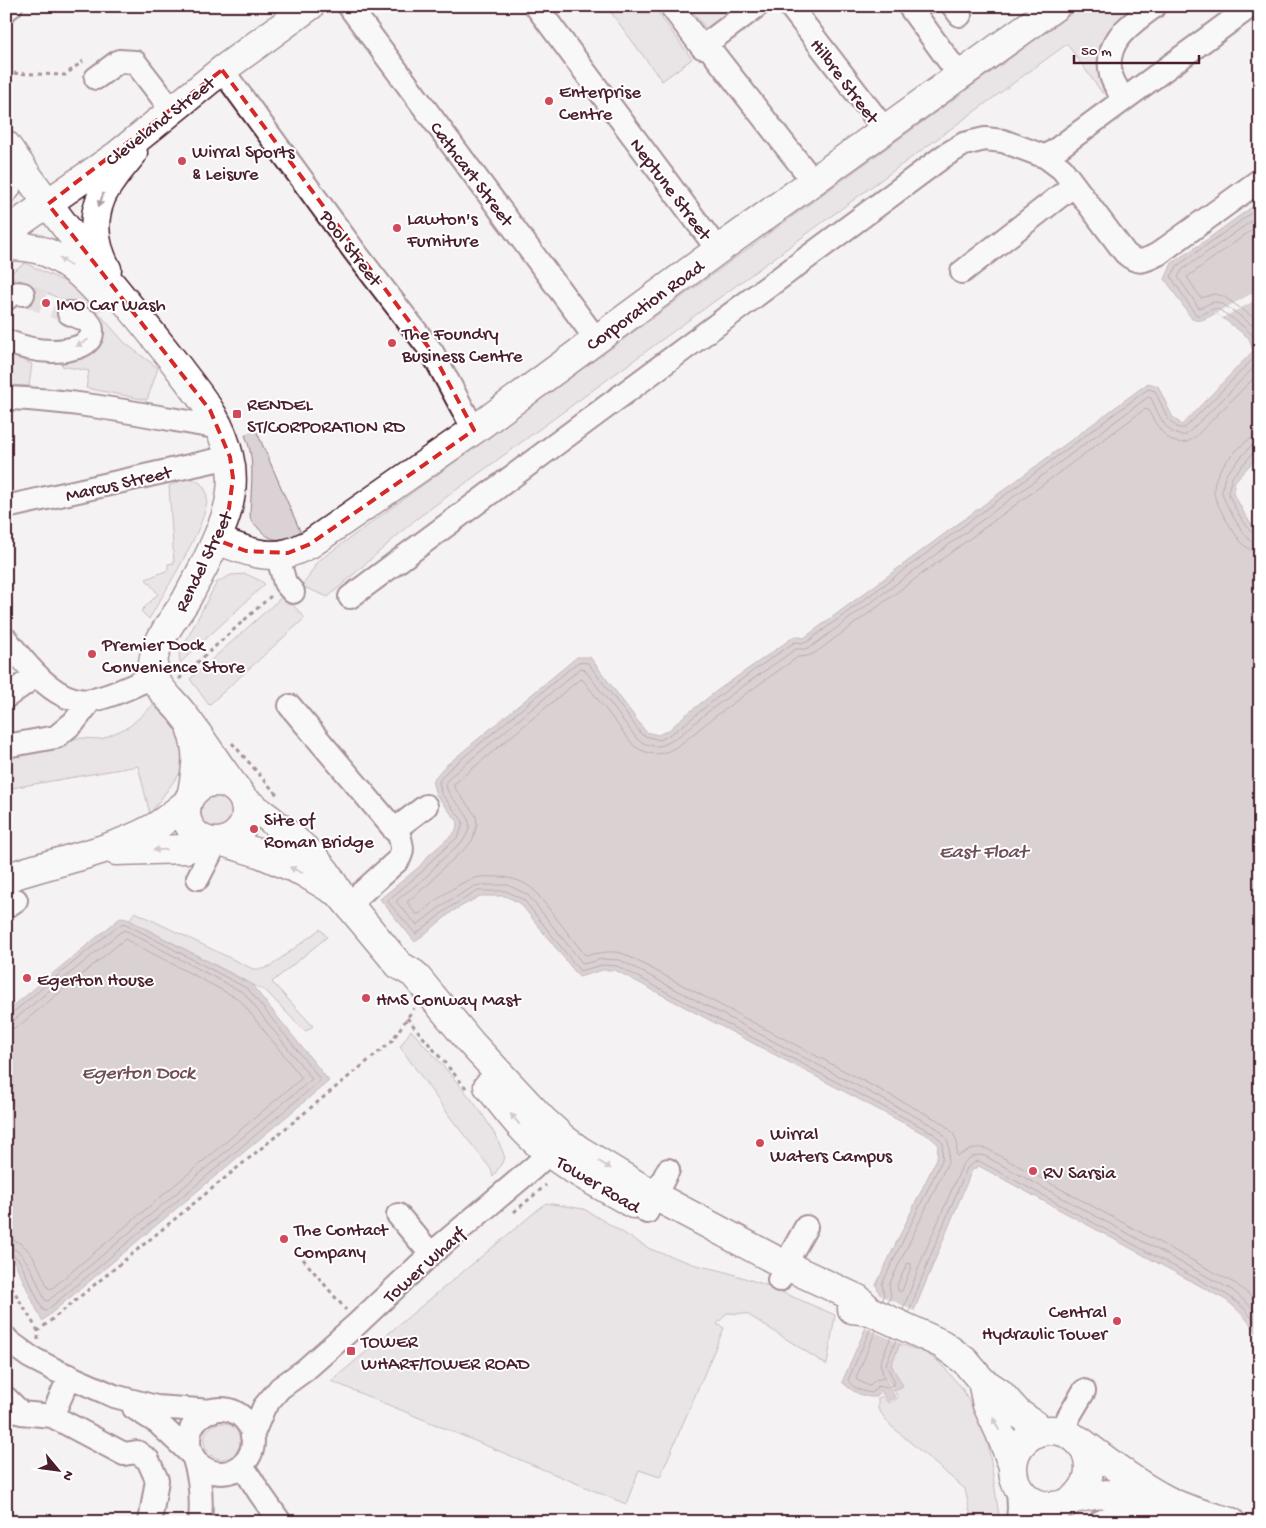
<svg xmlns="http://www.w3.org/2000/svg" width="1266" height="1528" font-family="'Gochi Hand',sans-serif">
	<rect width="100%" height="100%" fill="#f4f2f2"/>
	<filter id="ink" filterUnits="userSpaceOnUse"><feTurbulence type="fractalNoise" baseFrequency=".02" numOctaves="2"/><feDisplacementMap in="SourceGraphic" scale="10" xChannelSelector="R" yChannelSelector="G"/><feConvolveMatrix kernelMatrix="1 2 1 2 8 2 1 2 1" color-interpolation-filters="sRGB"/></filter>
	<g filter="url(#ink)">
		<!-- green -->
		<path fill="#dbd2d5" stroke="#927880" d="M606,6H653L692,59L662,81Z
			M689,6H736L706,29Z
			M1082,6H1124L1129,14L1105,59L1103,94L1067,44L415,520L328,597L301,586L308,578L317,562Z
			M25,263L76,287L125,343L158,368L147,400L86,388L89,371L62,366V358L84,353L91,313L15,278L6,285V276Z
			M6,353L32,364L29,386L6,385Z
			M256,430L301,533C284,541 273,544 259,529C257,526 253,523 251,520C249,514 251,503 251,497C252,475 254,455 245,435Z
			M189,478C199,480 207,487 207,498C208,523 163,595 149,619L141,611L158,594L146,579L168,570V564L174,563L169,486L183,479Z
			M246,574L259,580L265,584L180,663L179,654L217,582L231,575Z
			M284,595L305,618L209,705L190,679Z
			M153,705L176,728L186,758L182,770L150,814L138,766L6,789V755L78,738L102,739L130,726Z
			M201 812a16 16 0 1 1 32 0a16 16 0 1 1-32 0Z
			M135,912L253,969H263L272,965L320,929L327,937L272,982L313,1026L308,1030L304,1031L267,992L129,920Z
			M411,1030C442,1066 491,1113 505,1158L493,1177L491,1169L453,1121L400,1047Z
			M546,1203L584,1209L650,1249L696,1265L723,1271L763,1284L835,1315L827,1365L747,1314L727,1313L717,1324L724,1328L660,1477L639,1470L626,1504L331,1381Z
			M900,1344L926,1353L939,1362L962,1388L984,1429L988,1443L1000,1522H972L965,1489L890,1425L878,1409V1399L882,1396L888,1403L898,1398L894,1390L902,1386L891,1365Z
			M204 1441a18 18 0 1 1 36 0a18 18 0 1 1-36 0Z"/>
		<!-- water -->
		<path fill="#baa9ae" stroke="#8d727a" d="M1260,201V454L1235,481L1233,492L1245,515L1260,535V1338C1251,1323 1240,1311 1226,1300L979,1166L972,1170C945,1235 919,1300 891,1365L903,1386L894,1390L886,1377L885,1379L895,1397L888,1401L880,1390L877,1397C862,1398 852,1391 842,1382L880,1295L876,1285L937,1158L938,1144L930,1137L615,970H603L579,977L520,903L505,896H480L453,911L415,942L380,899L419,867L428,856L455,832L458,822L436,795L432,781L443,768L577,657H590L646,732L658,735L669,730L683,717L718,690L795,636L804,638L1148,383L1158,386L1172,416L1182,425L1253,351L1249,338L1216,313C1208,317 1201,323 1192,319L1165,279L1172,263L1202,243Z
			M120,918H124L129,920L252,985L329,1081L42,1321L15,1263L10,1258H6V1012Z"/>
		<!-- pier -->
		<path fill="#f4f2f2" d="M1260,289V298L1222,318L1216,313Z
			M878,1294L917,1312L902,1344L863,1327Z"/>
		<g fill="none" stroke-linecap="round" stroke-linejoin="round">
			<!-- shore -->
			<path stroke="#77565f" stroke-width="1" d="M1260,215L1182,270L1178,277L1199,308C1204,307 1208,303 1214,302C1223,301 1247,322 1256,328L1260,333
				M1260,224L1187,277L1201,298L1214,294L1223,296L1260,322
				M1260,372L1195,437C1173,455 1157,427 1148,410L1145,409L815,653L808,656L798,657C769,677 741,697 713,718C699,728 679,749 663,753C654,756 641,751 634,746L583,680L580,679L454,784V787L476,816L477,824L473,839L468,846L442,869L432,881L407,902L416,914H419C434,902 456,883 475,878C482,876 491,877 499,877C511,877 526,882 535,891L585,955C598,954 611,949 624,954L939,1121C947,1127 956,1133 957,1144C957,1148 956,1152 957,1156C968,1152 974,1145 987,1149L1236,1284L1252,1297L1260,1306
				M1260,437C1248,437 1242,445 1234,453C1223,464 1213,476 1214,493C1215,504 1237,539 1245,546C1250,550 1254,551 1260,551
				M1260,444L1254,445L1250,447L1227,473C1224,478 1222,486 1222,492C1222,500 1245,538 1252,542C1255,544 1256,543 1260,544
				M1260,451L1254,452L1232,477L1228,492C1231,502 1249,536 1260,537
				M6,1015L11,1014L115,928L124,923L248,989L321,1080L46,1311L43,1310L19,1260L12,1254L6,1253
				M6,1022L15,1019L119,933L125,930L244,993L312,1079L48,1301L45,1300C37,1284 27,1247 6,1247
				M6,1029H12L20,1025L125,939L239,999L302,1078L51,1289L48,1288C39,1269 31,1240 6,1239
				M908,1263L911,1264V1267L902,1291L899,1292L897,1286Z
				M883,1300L884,1295L882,1284L942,1160L943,1143L933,1133L617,966L602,965L580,971L524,900L506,891H478L450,907L416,934L388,902V900L423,871L432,860L459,836L463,823L462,820L441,793L439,781L447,771L578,662L588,663L642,735L660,740C679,731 696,714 713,701C739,680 767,661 795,642L803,643L807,642L1148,389L1155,391L1168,419L1178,428H1185L1257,355C1265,336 1231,318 1218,309C1210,307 1204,317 1196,315L1171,277L1177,266L1260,207
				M888,1303L891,1296L889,1285L948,1162C950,1144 950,1140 937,1128L620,960L602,959L583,964L528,895L508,885H480L475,886L447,902L417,925L397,903V900L427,876L437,864L463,841C484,812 445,804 446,782L451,776L581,668L584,669L638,740C644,744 656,748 663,745C679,739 695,722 709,711C737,690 767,669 796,649H805L811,647L1148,397L1151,398C1158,412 1166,438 1186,435L1227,395L1260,361
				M903,1310L922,1259L962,1166C967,1158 976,1153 985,1156L1232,1290L1247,1303L1260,1317
				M909,1312L928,1262L967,1168L975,1162L979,1161L1229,1296L1243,1307L1260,1328
				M871,1328L848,1380C852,1388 863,1392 872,1393L878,1386L887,1388L894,1384V1381L886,1364L896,1340
				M876,1330L856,1378L857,1380L869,1386L875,1380L884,1378L880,1363L891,1337"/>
			<!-- minor-tunnel -->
			<path stroke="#d2c8ca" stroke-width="22" stroke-dasharray="22 11" stroke-linecap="butt" d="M23,294L69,313"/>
			<!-- minor casing -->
			<g stroke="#4a1f2b" stroke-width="26">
				<path id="minor" d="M349,6L596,339
					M536,6L718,250
					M671,6L702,47L757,6
					M790,6L885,130
					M909,6L960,76
					M953,6L960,15
					M6,10L11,6
					M706,44L813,181
					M222,70L355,252L432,352L474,430
					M96,78L119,61L135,62L172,110
					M1123,100C1120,92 1113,83 1111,75C1103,41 1131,24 1155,6
					M1046,157L1251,6
					M962,272L1074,185
					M6,299C12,294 15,292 23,294
					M6,341C21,347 36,351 51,351C64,351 93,348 92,331C92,327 90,323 87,321C82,318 75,316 69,313
					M6,398C78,400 150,416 221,428
					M6,507L230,457
					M277,554L285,583L293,592
					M350,597L944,156L964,144L985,139L1003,141L1046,157L1062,169L1125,253C1138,265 1144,261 1158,254L1260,180
					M6,639C26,664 57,707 93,700C115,695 135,685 154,676
					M6,697L37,675
					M290,706L399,835C402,845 404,851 398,860L348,905
					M6,746L56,737L74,722L91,700
					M394,830L426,806
					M198,878L216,843
					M6,907L16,900
					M647,1212L668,1170
					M398,1215L431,1254
					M779,1280L785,1265L806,1227
					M6,1338L8,1341L30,1357L57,1371L114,1396L156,1407L213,1411
					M70,1376L52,1416L124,1454L137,1452L148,1460L157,1480L150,1522
					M6,1398L21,1413L52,1416
					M134,1408L158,1423L192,1455
					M189 1441a32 32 0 1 1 64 0a32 32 0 1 1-64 0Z
					M1063,1431L1068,1418L1084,1391
					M252,1436L264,1407L280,1388L305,1370L358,1323L431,1254L533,1168L561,1142
					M194,1459C201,1480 202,1499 200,1522
					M242,1465L259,1492L280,1522
					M1018,1487L1019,1508L1018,1522
					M1054,1522L1061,1505
					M1100,1522C1122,1512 1145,1508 1170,1507"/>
			</g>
			<!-- major casing -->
			<g stroke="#4a1f2b" stroke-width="31">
				<path id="major" d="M6,145C33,184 61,222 91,259C120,295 150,330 178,367C201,398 220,418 229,456C239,496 221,531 204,566C198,577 192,589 186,600C173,621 147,650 154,676C158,690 174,702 182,713C202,738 218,766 238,791
					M6,174V188
					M6,232L116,156L222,70L310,6
					M6,247C45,242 76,267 100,294
					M107,269C95,247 91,222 101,198C107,183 123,166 133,153
					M217,540C239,548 264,560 288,553C296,551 303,547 310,544L474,430L718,250L1056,6
					M191,730C200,755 196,768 192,793"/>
			</g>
			<!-- highway casing -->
			<g stroke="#4a1f2b" stroke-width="31">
				<path id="highway" d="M186 812a30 30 0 1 1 60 0a30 30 0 1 1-60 0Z
					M244,800L270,819L311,854L326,872L339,893L399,965L414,974L471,1043L543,1120L564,1139L579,1150L655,1196L785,1265L858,1299L870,1311
					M223,842L259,853L303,872L333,890
					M116,851L186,849L208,842
					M6,878C55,861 107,853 153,828C165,822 176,811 187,803
					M488,1086C501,1102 513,1119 527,1133C557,1164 596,1182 633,1204
					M852,1309L870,1311L942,1344L965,1361L982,1381L1000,1393L1018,1413L1042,1430
					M982,1381L987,1405L1000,1433L1013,1466
					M1013 1468a38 38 0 1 1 76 0a38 38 0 1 1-76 0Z
					M1079,1440C1107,1461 1135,1483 1165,1499C1185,1510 1210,1516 1231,1522
					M1074,1499C1105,1492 1126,1492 1158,1498"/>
			</g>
			<!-- path -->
			<path stroke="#4a1f2b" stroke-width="3" stroke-dasharray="4 4" stroke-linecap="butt" d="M6,73L65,75L83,61
				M179,679L271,596
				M232,743L279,797
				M407,1018L466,1088
				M514,1212L546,1185
				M303,1259L346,1310
				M6,1285L9,1283L38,1331
				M38,1340V1331L391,1042L414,1008
				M6,1502L16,1522
				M1252,1520L1260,1512"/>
			<!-- minor -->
			<use href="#minor" stroke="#fff" stroke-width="22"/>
			<!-- major -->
			<use href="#major" stroke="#fff" stroke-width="28"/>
			<!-- highway -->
			<use href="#highway" stroke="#fff" stroke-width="28"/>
		</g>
		<!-- one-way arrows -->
		<defs><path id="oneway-solid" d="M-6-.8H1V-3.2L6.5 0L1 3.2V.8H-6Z" transform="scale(1.25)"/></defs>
		<g fill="#ae9aa0">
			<use href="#oneway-solid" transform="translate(101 200) rotate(110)"/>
			<use href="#oneway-solid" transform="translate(65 262) rotate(-145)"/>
			<use href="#oneway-solid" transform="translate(82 343) rotate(152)"/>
			<use href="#oneway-solid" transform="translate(160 850) rotate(178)"/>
			<use href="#oneway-solid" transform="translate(296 870) rotate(-156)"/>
			<use href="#oneway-solid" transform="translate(515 1119) rotate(-130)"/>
			<use href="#oneway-solid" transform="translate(605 1165) rotate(31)"/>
			<use href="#oneway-solid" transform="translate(996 1424) rotate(-116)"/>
		</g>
	</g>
	<!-- marked area -->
	<path d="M0 0H1266V1528H0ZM222,70L432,352L474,430L310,544L288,553L246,551L217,540L229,508L233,478L230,457L210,410L48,204Z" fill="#f4f2f2" fill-opacity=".55" fill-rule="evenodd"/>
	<path fill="none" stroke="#d62828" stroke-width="4" stroke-dasharray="10 6" stroke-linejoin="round" d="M222,70L432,352L474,430L310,544L288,553L246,551L217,540L229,508L233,478L230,457L210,410L48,204Z"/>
	<!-- markers -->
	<g fill="#d1495b" stroke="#fff" stroke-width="2">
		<circle cx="549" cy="101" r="5"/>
		<circle cx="182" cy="161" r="5"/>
		<circle cx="397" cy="228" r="5"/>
		<circle cx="46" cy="303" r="5"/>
		<circle cx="392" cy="343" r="5"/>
		<rect x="232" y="409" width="10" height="10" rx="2.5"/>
		<circle cx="92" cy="654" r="5"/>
		<circle cx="254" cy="829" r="5"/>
		<circle cx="27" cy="978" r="5"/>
		<circle cx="366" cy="998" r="5"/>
		<circle cx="760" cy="1143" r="5"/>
		<circle cx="1033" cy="1171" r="5"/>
		<circle cx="284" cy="1239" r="5"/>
		<circle cx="1117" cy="1321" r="5"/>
		<rect x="346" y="1346" width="10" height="10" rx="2.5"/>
	</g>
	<g text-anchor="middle" stroke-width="4" stroke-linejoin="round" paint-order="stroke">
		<!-- street labels -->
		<g font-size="19" fill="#4a1f2b" stroke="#fff">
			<text transform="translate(846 80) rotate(53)" y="7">Hilbre Street</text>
			<text transform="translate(159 120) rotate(-38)" y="7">Cleveland Street</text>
			<text transform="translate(473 173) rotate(53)" y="7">Cathcart Street</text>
			<text transform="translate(672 188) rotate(53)" y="7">Neptune Street</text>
			<text transform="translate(352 247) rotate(53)" y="7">Pool Street</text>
			<text transform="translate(644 304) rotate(-36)" y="7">Corporation Road</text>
			<text transform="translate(118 482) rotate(-13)" y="7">Marcus Street</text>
			<text transform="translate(202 561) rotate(-64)" y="7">Rendel Street</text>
			<text transform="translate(599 1183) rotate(31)" y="7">Tower Road</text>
			<text transform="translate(423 1264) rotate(-42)" y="7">Tower Wharf</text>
		</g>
		<!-- poi labels -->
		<g font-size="19" fill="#4a1f2b" stroke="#fff" text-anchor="start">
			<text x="559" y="97">Enterprise<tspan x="559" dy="22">Centre</tspan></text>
			<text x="192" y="157">Wirral Sports<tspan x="192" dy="22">&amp; Leisure</tspan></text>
			<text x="407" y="224">Lawton's<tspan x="407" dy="22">Furniture</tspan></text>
			<text x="56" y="310">IMO Car Wash</text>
			<text x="402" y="339">The Foundry<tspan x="402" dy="22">Business Centre</tspan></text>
			<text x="247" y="410">RENDEL<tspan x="247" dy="22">ST/CORPORATION RD</tspan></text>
			<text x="102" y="650">Premier Dock<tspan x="102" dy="22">Convenience Store</tspan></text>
			<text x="264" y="825">Site of<tspan x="264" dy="22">Roman Bridge</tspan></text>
			<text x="37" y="985">Egerton House</text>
			<text x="376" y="1005">HMS Conway Mast</text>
			<text x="770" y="1139">Wirral<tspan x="770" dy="22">Waters Campus</tspan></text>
			<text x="1043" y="1178">RV Sarsia</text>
			<text x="294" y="1235">The Contact<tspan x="294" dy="22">Company</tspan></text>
			<text x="1107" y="1317" text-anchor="end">Central<tspan x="1107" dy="22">Hydraulic Tower</tspan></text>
			<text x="361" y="1347">TOWER<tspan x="361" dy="22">WHARF/TOWER ROAD</tspan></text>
		</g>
		<!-- water labels -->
		<g font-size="20" font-style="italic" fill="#714f59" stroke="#fff">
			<text x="983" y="857">East Float</text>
			<text x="138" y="1078">Egerton Dock</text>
		</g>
	</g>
	<!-- margin -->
	<rect width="1266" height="1528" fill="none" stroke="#fff" stroke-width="25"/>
	<rect x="12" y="12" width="1241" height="1503" fill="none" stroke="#4a1f2b" stroke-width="2" filter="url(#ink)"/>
	<!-- north arrow -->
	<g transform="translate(58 1470) rotate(119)" stroke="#ffffff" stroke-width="4" paint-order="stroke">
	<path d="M0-4L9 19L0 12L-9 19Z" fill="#4a1f2b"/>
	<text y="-8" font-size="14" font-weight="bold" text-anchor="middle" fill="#4a1f2b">N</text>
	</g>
	<!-- scale -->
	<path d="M1074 55v8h125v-8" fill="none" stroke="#4a1f2b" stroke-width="2.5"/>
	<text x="1081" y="55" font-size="15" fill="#4a1f2b" stroke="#ffffff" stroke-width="4" paint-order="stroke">50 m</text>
</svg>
